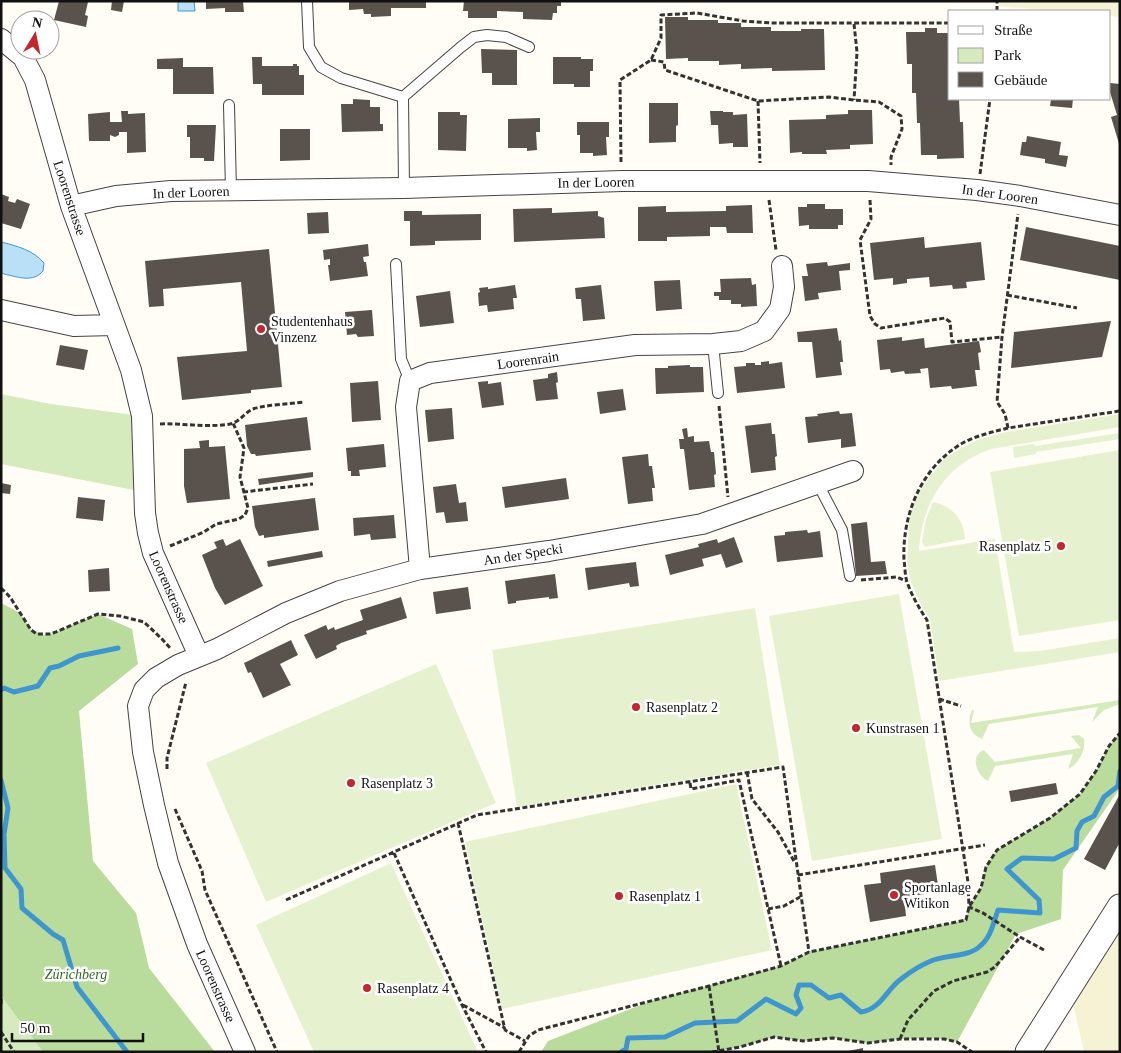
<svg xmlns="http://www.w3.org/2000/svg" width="1121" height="1053" font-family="Georgia,serif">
	<rect width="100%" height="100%" fill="#fffdf5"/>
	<!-- farmland -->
	<path fill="#f6f3d4" d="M1000,1H1120V17L1110,16V11H1054L999,6Z
		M1120,907V1052H1084L1069,986Z"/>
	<!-- green -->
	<path fill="#d5ebbd" d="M1,394L51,404L142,416L144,492L1,464Z
		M1120,700V704L1104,710L1092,722L1098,707L989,724L982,739C969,734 967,722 972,710H974L971,723Z
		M1079,735L1084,739C1086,750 1078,765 1068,769L1073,754L995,766L988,781C977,776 969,756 984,750L995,762L1081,748L1071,736Z
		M1,996L43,1052H1Z"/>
	<!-- forest -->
	<path fill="#b9dc9c" d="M1,603L20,613L31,630L44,635L51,634L98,614L132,629L138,664L79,711L93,861L136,913L149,968L215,1052H43L1,996Z
		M1120,733V788L1063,870L1061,919L1016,934L957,1042L944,1039L925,1038L900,1039L868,1043L833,1038L803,1041L774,1037L740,1047L712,1052H541L548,1041L651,1001L781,966L809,952L966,920L969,907L981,888L986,867L997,850L1050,818L1080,794L1096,771L1109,746Z"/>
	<!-- pitch -->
	<path fill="#e6f2cf" d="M1120,414V427L991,449C947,464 923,501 919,547V551L995,539L1014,652L1040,651L1120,638V652L939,681L930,619L922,607L911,582L907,564L909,523L913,505L920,491L931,475L945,458L963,447L977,440L1006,432Z
		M1120,433V439L1036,452V454L1014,458L1013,447L1034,444L1035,446Z
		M1120,450V620L1019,636L990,472Z
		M933,502C953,506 964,520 965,539L925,547L922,542L926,519Z
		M899,594L942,839L812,861L769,616Z
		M755,608L780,765L517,807L492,650Z
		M436,664L496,803L266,902L206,763Z
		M736,784L772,950L502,1009L465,842Z
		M391,863L478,1052H314L256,925Z"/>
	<!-- water -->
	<path fill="#b9e0f7" stroke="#3f96cf" d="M178,1H194L195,11H178Z
		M1,242C17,246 33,250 44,263L43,271C33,283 18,277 4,274L1,272Z"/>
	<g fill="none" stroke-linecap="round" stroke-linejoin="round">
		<!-- stream -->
		<path stroke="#3f96cf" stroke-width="5" d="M1,690L4,688L14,692L38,686L50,668L59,666L79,656L118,648
			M1,780L8,808L4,834L5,868L21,889L22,908L53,934L63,940L77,987L127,1052
			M621,1052L626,1049L628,1038L665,1037L695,1023L737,1021L766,999L796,1014L801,1008L796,995L799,985H811L829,998L841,995L861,1012C881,1009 886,990 901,979C910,972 921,965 931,961C944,955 968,957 979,947C991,938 993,924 998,910L1040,913L1039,900L1007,869L1022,858L1054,859L1076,848L1077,831L1082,822L1094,816L1104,797L1118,786L1120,771"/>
	</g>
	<!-- building -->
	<path fill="#5a524d" d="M59,1L88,2L85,15L88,16L86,27L54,20Z
		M112,1H124L122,12L111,10Z
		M206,1H243L244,12H225V8L206,9Z
		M349,1H426V8H391V16L371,17V14H364L363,9L349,10Z
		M464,1H561V6H557V13H553L552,20L523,19V12L497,11V18H468V11H463Z
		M665,17H688V20H718V23H741V27H771V31H801V29H824L825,70L772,71V68L741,69V64L719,65V61H688V58L666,59Z
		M925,28H937V33H950V99H959L960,122H963L964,158L937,159V155H921L920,123H917L916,93H912V64H907L906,32H925Z
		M481,49L517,50V85H492V73H482Z
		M252,57H262V66H293V64H297V66H299V75H304V95H262V84H253Z
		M553,57H581V59H593V71H590V87H574V84H553Z
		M183,58V67H213L214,94H173V69H157V59Z
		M1110,83L1120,84V147L1111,117L1117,115L1110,92Z
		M353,99L370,100V107H380V124H383V131L342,132L341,104H353Z
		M1051,99H1073L1072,108L1050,106Z
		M649,103H678V125L676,126V142L649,143Z
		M848,110H872L873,144L850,145V149L826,150L827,154H802V152L790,153L789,120L826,119V115L848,114Z
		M121,111H128V114L145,113L146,152L127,153V132H119V135L115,137L110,135V141H89L88,114L110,112V122H122Z
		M710,111H723V112H733V115L747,114L748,147H733V143L719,144L718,125H711Z
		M438,112H460V115H467L466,151L438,150Z
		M540,118V132H536L537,150L527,151V148H508V119Z
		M577,122H609V137H606L607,155L593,156V153H580V135H577Z
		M187,125H216L214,161H204V158H190V137H187Z
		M280,129H310V160L280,161Z
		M1027,136L1061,142L1059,155L1068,156L1066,167L1045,163V159L1020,155L1022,142H1026Z
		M1,194L9,197L8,201L15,203L17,199L30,204L21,229L1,223Z
		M807,204H825V209H843V225H838V229H809V225L799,226L798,207H807Z
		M752,205L753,233H727L726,227H710V236L667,237V241H638V207L666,206V212L726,211V206Z
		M552,208V213L598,211V216L604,218L605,238L514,242L513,209Z
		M404,211H422V215L481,214V240L435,241V245L410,246V221H404Z
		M328,212L329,233L308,234L307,213Z
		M1026,227L1120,246V280L1020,260Z
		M924,237L925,248L981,242L985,280L966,282L967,288L953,289L952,285L930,287L929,277L907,279V283L893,285V278L874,280L870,243Z
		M368,244L369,256L363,257L364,262H366L368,276L330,281L328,265H330V259L324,260L323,250Z
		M269,249L282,387L251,390V393L182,400L177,357L247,351L241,282L163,289L164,306L149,307L145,261Z
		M827,262L828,266L850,263V270L839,271L841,290L818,293L819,299L805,301L802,276H808L806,264Z
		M751,278L752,285L756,284L757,306L741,307V304H731V300H719V296H714V292H721L720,279Z
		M680,280L682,309L656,311L654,281Z
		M515,285L517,298H513L514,309L488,312L487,305L479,306L478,293L480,292L479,288L488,287V289Z
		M601,285L605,319L583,321L581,299H576L575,288Z
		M450,291L454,323L420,327L416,296Z
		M372,310L374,336L358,337L356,334L347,335L345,312Z
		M1111,321L1102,357L1011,368L1014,332Z
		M837,328L839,341L841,340L843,362H840L842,375L816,378L812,342H798L797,332Z
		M902,337V341L924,338L925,348L979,341L981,352L978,353L980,370H975L977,386L952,389L951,386L930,388L928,368L920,369L921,373L905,374L904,371L891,373L890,369L880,370L877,340Z
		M60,345L88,350L84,370L56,365Z
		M769,361V364L782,362L785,388L737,393L734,367L746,366V363H755V365H761V362Z
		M690,365V367H703L704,392L656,394L655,368H668V366Z
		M557,372L558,382L556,383L558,399L536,401L533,380L548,378V374Z
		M378,381L381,420L352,422L350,383Z
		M488,381V384L501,382L504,405L482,408L478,382Z
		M623,389L626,410L600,414L597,392Z
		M452,408L454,439L428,442L425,410Z
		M839,411L840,414L852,413L856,446L841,448V439L808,443L805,417L818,416L817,414Z
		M307,417L311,450L256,456L255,454H251L247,446L245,425Z
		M771,423L772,434H775L776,446L777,456L775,457L776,470L751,473L745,426Z
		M687,428L688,437L694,436V442L709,441L711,452H714L716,474L714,475L715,487L689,490L684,449H680L679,439H684L682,429Z
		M209,440V447L225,446L230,499L187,503L184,486V449L200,448L199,441Z
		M384,444L386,467L359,470L360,476H351V471H348L346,448Z
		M648,454L649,466H652L655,488H652L653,501L628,504L622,457Z
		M313,472V477L259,485L258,479Z
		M566,478L569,499L505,508L502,487Z
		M1,483L11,485L10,494L1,493Z
		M456,484L459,503L466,502L468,521L446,523L444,512L436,513L433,487Z
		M78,497L105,500L103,521L76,518Z
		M315,498L319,530L264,538V535L259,536L255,527L252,506Z
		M394,515L396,538L371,540L370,534L354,536L353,518Z
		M867,522L871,562L885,561L887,574L856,576L851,524Z
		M807,530L808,533L820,531L823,557L777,562L774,536L785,535V532Z
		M734,537L743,562L726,568L721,554L702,559L704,566L670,575L665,555L699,547L698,544L717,539L718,543Z
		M223,539L226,546L240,539L263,586L225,605L215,588L202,555L217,548L214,542Z
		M322,551L323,557L268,567L267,561Z
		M636,562L639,586L630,587L629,583L588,590L585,568Z
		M109,568L110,591L89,592L88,570Z
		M555,574L558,598L549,599V597L516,601V603L508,604L505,581Z
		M468,587L471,609L436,614L433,592Z
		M401,597L407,618L366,631L367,634L341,643L336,646L337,649L316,659L304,635L326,625L328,630L334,627L335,630L363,620L360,610Z
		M291,640L298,655L280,664L291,685L263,698L251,672L248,673L244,663Z
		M1056,783L1058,794L1011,802L1009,791Z
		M1120,794V842L1105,870L1084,859Z
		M935,865L939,892L904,897L906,916L870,922L864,885L881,883L880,873Z
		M863,1048V1052H848V1051Z"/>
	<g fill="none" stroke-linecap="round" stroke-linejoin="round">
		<!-- service casing -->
		<g stroke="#444" stroke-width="12">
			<path id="service" d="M307,1L309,47L321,67L341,78L403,97
				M229,105L231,191
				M404,188L403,97L461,47L474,37L487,35L506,37L529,47
				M396,264L401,359L410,381
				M713,344L718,393
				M818,484L842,530L850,576"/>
		</g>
		<!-- minor casing -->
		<g stroke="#444" stroke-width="22">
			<path id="minor" d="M1,39L23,57L35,80L71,206L131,370L142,416L145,513L148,533L153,553L199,656
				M71,206L116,196L171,191L404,188L622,181H868L977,190L1020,196L1120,215
				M1,310L74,326L114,325
				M420,569L406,407L410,381L430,373L635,345L713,344L741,341L764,331L780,309L784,287L782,266
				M245,1052L197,944L168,863L154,805L143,752L138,706L144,690L156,678L178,665L217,649L286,613L340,591L420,569L549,551L702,524L853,471"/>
		</g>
		<!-- tertiary casing -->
		<g stroke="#444" stroke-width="27">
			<path id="tertiary" d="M1028,1052L1120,907"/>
		</g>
		<!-- path -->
		<path stroke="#333" stroke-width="3" stroke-dasharray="5 2.5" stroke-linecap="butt" d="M997,11V1
			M854,24L857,52L854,100
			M651,60L664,62L665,70L758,101L829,97L854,100L879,102L901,116L902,129L891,157V165
			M758,101L760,163
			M621,162L620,80L651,60L661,38V15L697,13L743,21L773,23H950
			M980,174L990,99
			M769,200L776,250
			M870,200L871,219L860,240L870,316L875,324L881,328L945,318L950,322L952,342L1002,337
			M1007,295L1077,308
			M719,406L728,497
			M160,424C183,423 207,428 230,424C240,422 245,412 253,409C263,405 291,404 304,402
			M1008,428L1005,414L997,402L1002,337L1018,214
			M243,492L313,484
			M170,546L204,532L216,524L239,519L245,515L248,508L240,477L244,448L233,423
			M861,580L897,577L906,581
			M1,588L10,597L31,630L37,634H51L98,614L120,616L144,622L162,639L171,649
			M939,699L961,706
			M167,769V758L186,682
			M747,772L752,799L778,832L795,863
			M690,783L691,789L739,780L781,966
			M175,809L202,871L205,890L277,1052
			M458,823L505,1030L525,1041
			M394,853L462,1005L486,1052
			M798,875L985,845
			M286,900L477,815L783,767L809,952
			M768,909L784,906L800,897
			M1044,950L1020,937L983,913L969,907L968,882L927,620C919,608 912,596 907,582C905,576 905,567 904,560C902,515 921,468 961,444C975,436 992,432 1008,428L1120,411
			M709,986L719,1052
			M1,999V1006
			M463,1005L505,1028
			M1,1032L14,1052
			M900,1039L908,1020L934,991L953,981L987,972L995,967L1020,937
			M519,1052L529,1036L538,1030L709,986L781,966L809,952L966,920L969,907L981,888L986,867L997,850L1050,818L1080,794L1096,771L1109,746L1120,733
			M712,1052L740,1047L774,1037L803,1041L833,1038L868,1043L900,1039H944L957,1042L972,1052"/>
		<!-- service -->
		<use href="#service" stroke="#fff" stroke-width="10"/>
		<!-- minor -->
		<use href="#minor" stroke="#fff" stroke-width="20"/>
		<!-- tertiary -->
		<use href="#tertiary" stroke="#fff" stroke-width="25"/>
	</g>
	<!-- markers -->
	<g fill="#c4262e" stroke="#fff" stroke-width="2">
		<circle cx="261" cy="329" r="5"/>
		<circle cx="1061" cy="546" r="5"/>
		<circle cx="636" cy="707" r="5"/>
		<circle cx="856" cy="728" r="5"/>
		<circle cx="351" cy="783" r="5"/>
		<circle cx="894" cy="895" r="5"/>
		<circle cx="619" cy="896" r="5"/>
		<circle cx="367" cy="988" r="5"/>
	</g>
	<g text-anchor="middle" stroke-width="5" stroke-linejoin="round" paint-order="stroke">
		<!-- street labels -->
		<g font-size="14" fill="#111" stroke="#fff">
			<text transform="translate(596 182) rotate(-1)" y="5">In der Looren</text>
			<text transform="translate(191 192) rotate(-2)" y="5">In der Looren</text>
			<text transform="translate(1000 194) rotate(8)" y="5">In der Looren</text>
			<text transform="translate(70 198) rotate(72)" y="5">Loorenstrasse</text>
			<text transform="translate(528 360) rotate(-8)" y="5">Loorenrain</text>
			<text transform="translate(523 554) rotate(-9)" y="5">An der Specki</text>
			<text transform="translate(169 587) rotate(66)" y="5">Loorenstrasse</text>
			<text transform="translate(216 986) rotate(66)" y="5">Loorenstrasse</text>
		</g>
		<!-- poi labels -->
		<g font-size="14" fill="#111" stroke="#fff" text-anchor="start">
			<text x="271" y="326">Studentenhaus<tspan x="271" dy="16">Vinzenz</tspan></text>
			<text x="1051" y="551" text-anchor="end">Rasenplatz 5</text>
			<text x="646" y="712">Rasenplatz 2</text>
			<text x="866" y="733">Kunstrasen 1</text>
			<text x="361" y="788">Rasenplatz 3</text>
			<text x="904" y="892">Sportanlage<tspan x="904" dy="16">Witikon</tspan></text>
			<text x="629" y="901">Rasenplatz 1</text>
			<text x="377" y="993">Rasenplatz 4</text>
		</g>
		<!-- park labels -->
		<g font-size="14" font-style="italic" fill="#2f6b1f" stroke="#fff">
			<text x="76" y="979">Zürichberg</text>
		</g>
	</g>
	<!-- border -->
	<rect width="1121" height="1053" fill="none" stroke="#111111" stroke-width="5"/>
	<!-- legend -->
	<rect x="948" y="10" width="162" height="90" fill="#ffffff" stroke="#a0a0a0"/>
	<rect x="958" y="26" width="25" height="8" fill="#ffffff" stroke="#a0a0a0"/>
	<text x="994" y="35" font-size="15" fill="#111111">Straße</text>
	<rect x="958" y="48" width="25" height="15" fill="#d5ebbd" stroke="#a0a0a0"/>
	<text x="994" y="60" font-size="15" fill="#111111">Park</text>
	<rect x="958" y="72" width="25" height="15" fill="#5a524d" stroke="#a0a0a0"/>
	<text x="994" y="85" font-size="15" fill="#111111">Gebäude</text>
	<!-- north arrow -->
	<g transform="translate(35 35) rotate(10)"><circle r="24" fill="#ffffff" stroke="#a0a0a0"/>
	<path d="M0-4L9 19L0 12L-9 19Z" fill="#c4262e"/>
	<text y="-8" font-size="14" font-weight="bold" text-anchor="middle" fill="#111111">N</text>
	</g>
	<!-- scale -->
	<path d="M12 1033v8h131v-8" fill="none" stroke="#111111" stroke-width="2.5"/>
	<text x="20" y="1033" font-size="15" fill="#111111" stroke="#ffffff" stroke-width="4" paint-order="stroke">50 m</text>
</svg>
